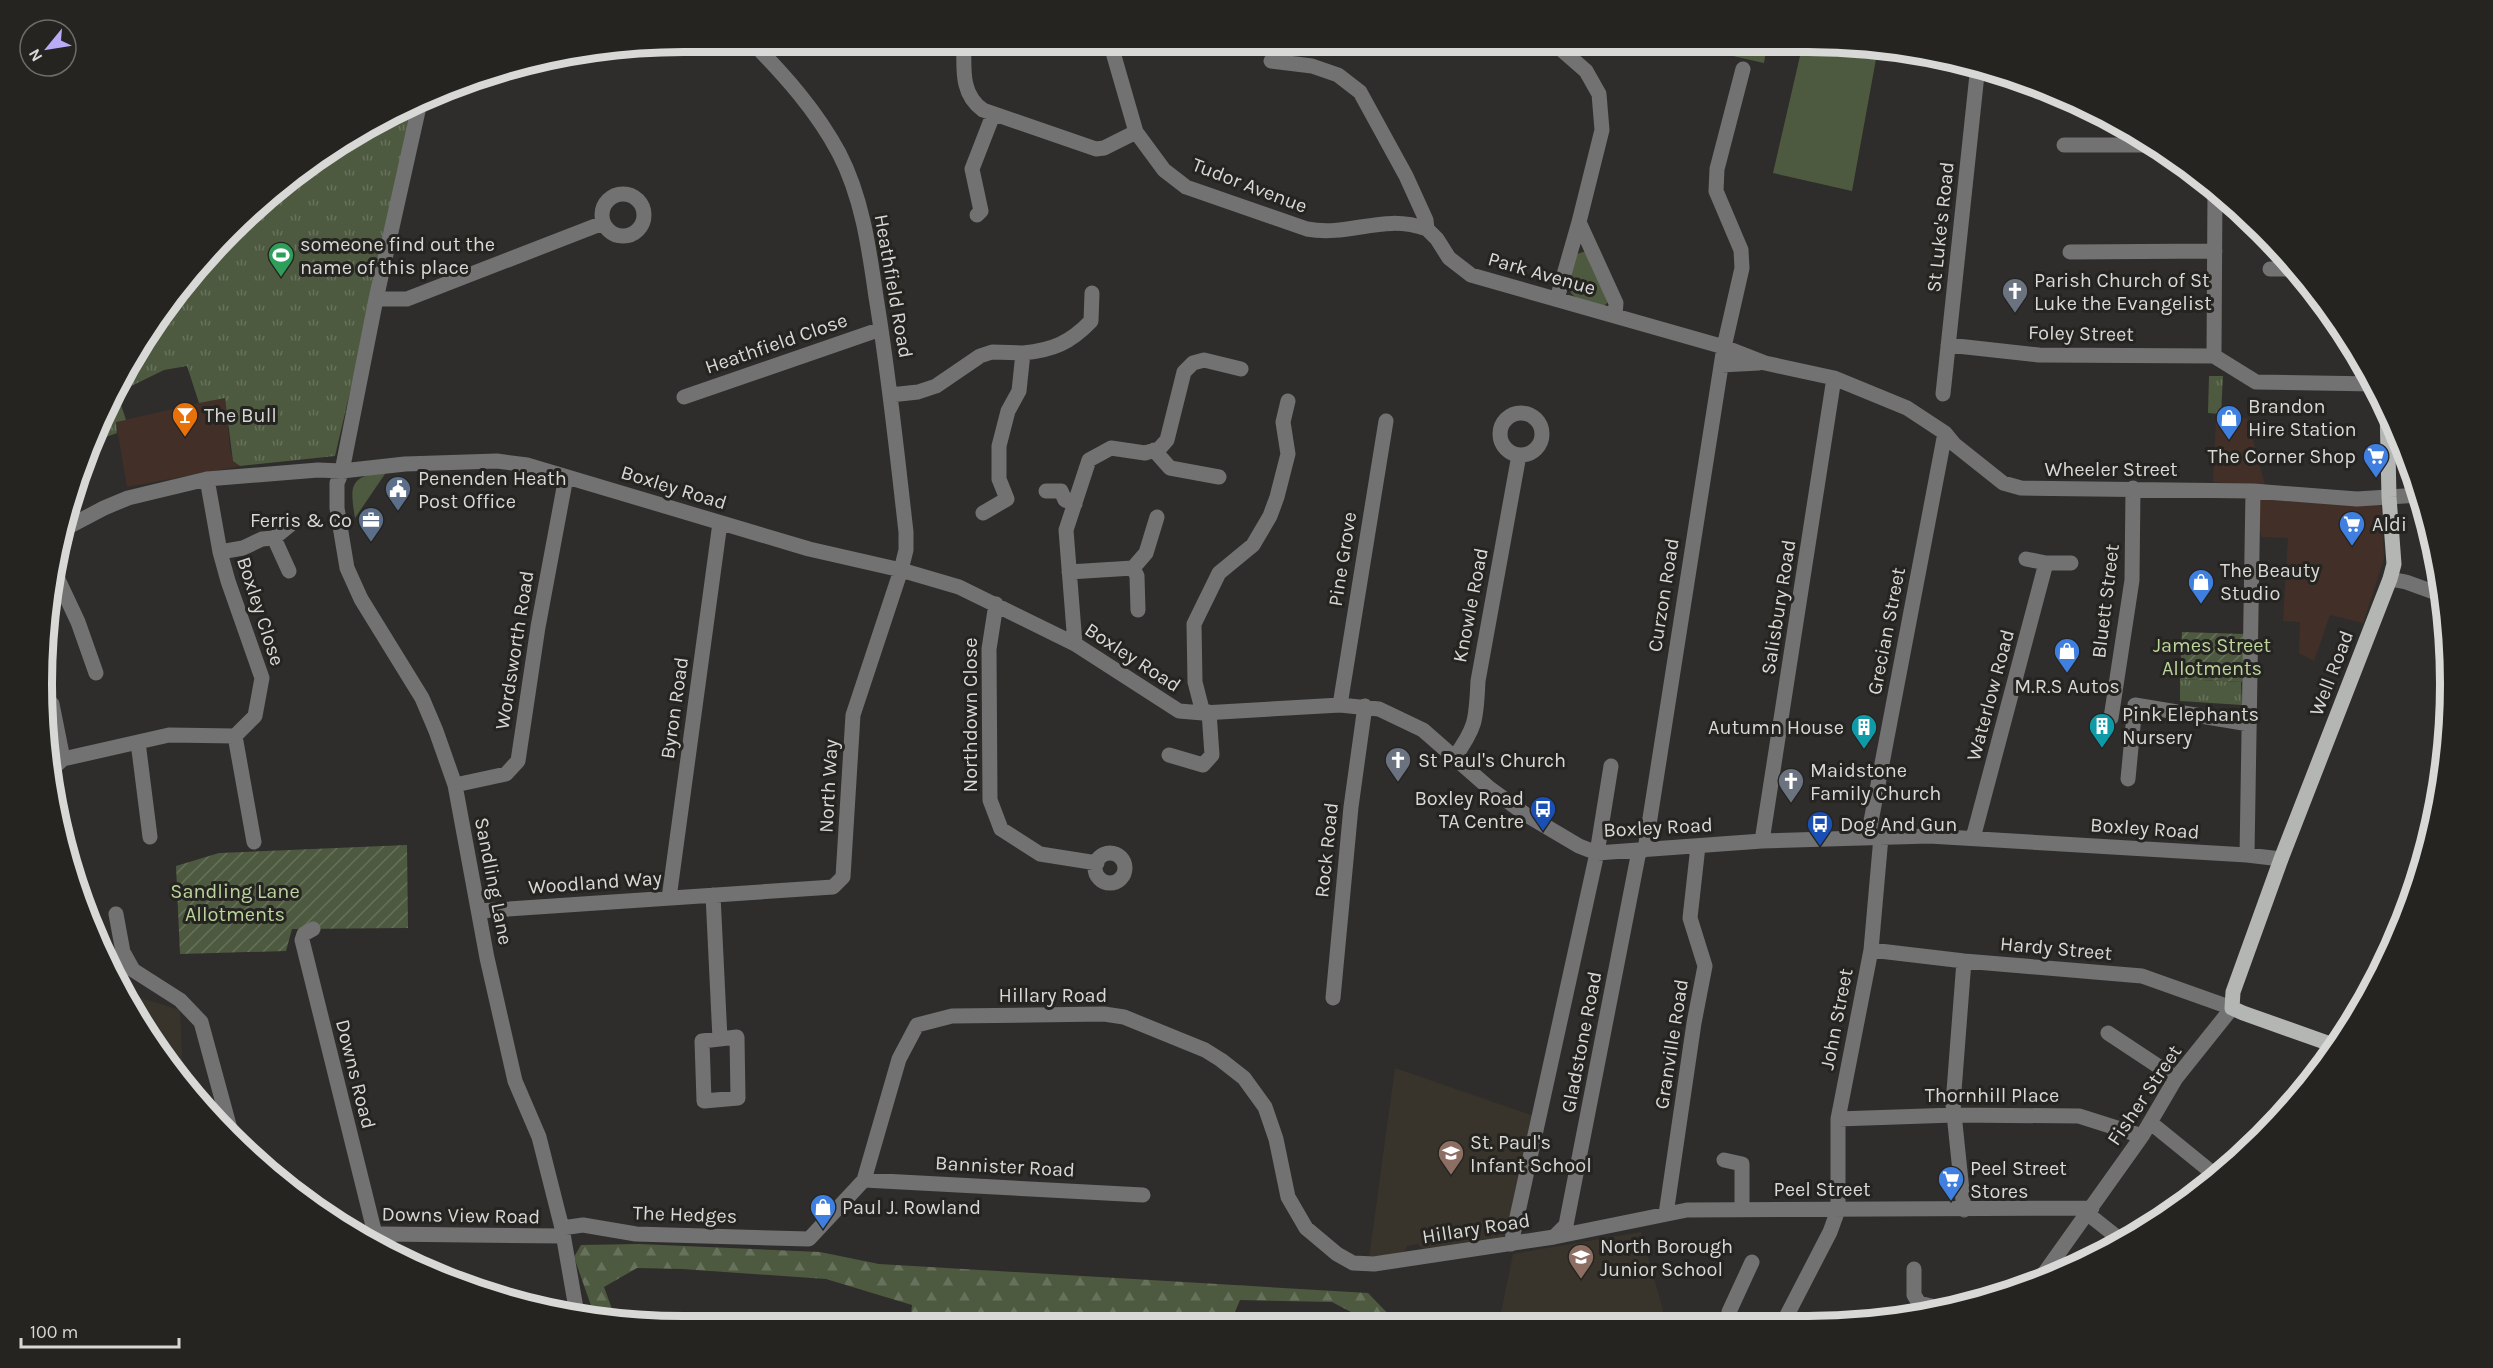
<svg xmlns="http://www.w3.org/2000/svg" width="2493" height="1368" font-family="Karla,sans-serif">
	<defs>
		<pattern id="forest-firs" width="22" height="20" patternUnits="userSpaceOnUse" patternTransform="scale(1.5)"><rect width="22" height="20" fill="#4e5a40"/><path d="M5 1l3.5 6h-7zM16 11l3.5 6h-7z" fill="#67715b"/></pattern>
		<pattern id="park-tufts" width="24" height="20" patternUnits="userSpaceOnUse" patternTransform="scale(1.5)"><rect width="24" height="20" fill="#4e5a40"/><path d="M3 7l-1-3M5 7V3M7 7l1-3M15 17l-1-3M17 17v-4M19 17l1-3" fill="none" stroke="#67715b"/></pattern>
		<pattern id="garden-furrows" width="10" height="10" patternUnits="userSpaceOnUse" patternTransform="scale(1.5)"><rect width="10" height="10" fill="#4e5a40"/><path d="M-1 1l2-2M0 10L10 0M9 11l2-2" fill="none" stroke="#67715b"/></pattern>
	</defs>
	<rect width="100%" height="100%" fill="#2f2d2b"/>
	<!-- commercial -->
	<path fill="#423028" d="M225,397L230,449L233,461L240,466L127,487L116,422Z
		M2247,418L2269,500L2381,504L2384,559L2363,623L2330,615L2314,661L2299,653L2300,622L2283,621L2288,538L2262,537L2243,484L2213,482L2216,419Z"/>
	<!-- built -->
	<path fill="#38332b" d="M124,993L180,1010L183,1083L150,1040Z
		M1395,1068L1534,1116L1508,1236L1423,1249L1417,1244L1407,1246L1404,1253L1369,1258Z
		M1641,1232L1664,1314L1658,1321L1499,1322L1513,1254Z"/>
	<!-- grass -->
	<path fill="#4e5a40" d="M1803,43H1851L1878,48L1852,191L1773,173Z
		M1586,251L1611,300L1601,308C1564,296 1564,292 1574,255Z
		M387,471L355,518C349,482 351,477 387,471Z"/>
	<!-- forest -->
	<path fill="url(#forest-firs)" d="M639,1244L820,1252L879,1264L1368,1293L1396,1322H1370L1332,1302L1240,1300L1235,1312V1323L910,1324L912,1305L826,1279L682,1269L637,1268L604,1287L616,1320L595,1317L574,1257L581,1245Z"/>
	<!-- park -->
	<path fill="url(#park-tufts)" d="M1676,43H1767L1764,63Z
		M417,104L335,456L240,466L233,461L225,398L199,403L187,366L164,370L117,393L126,420L116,422L117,433L89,443L150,328L202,260L293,175L363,128Z
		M2209,376H2223L2221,414L2208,413Z
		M2180,679L2241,682L2242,705L2180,701Z
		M2061,1257L2073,1267L2045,1280Z"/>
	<!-- garden -->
	<path fill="url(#garden-furrows)" d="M2182,632L2244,634L2242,682L2180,679Z
		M407,845L408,928L292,929L286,951L180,954L176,866L219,853Z"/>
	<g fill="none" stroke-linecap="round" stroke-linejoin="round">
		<!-- minor -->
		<path stroke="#717271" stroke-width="15" d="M964,42C964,67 960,94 983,110L1096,149L1104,148L1136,132
			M1110,42L1136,132L1164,170L1186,187L1307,229C1351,237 1382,213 1427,229
			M1554,43L1586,71L1599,94L1602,130L1579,222L1616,303L1615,315
			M1271,61L1312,66L1338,75L1360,92L1406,176L1426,220L1427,229L1437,239L1449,258L1471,275L1724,347L1765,363L1834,378L1907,408L1945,433L1954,444L2003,483L2021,488L2253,491L2357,499L2420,495
			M420,102L376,299L342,471L337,483V508L347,568L361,599L422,698L436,731L455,785L487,958L515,1081L539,1137L562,1228L577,1314
			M2064,145H2154
			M602 215a21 21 0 1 1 42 0a21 21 0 1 1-42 0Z
			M977,215L981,211L972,169L993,115
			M2070,252L2215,251
			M2270,269H2296
			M376,299H407L603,223
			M1557,299L1579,222
			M1948,345L2039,355L2214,356
			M1023,353C1053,350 1070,343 1091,321L1092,293
			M2214,356L2256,382L2375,384
			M2214,356L2215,189
			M1721,365L1759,363
			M1943,394L1978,65
			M890,395L918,392L936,386L980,356L992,352L1023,353L1019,391L1008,411L999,446V479L1007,499L983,513
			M684,397L881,329
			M1500 434a21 21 0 1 1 42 0a21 21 0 1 1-42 0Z
			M1154,450L1170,468L1219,477
			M1046,491H1061L1065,500L1075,504
			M62,530L104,508L128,498L207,479L318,470L342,471L405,464L497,461L527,465L809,549L901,570L959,587L1075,644L1179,711L1203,713L1340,705L1379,709L1423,730L1488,787L1525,814L1579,846L1597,853L1762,841L1929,836L2247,855L2281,859
			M274,538L289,571
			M220,552L243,548L262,539L274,538L290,525
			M2026,559L2046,563H2071
			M1133,568L1146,553L1157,517
			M1069,572L1133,568L1137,576L1138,610
			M55,573L78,622L96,673
			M2390,579L2406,582L2442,595
			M996,604L989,649L990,800L1001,829L1040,854L1097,863
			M1075,644L1066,530L1089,460L1111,448L1145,453L1159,449L1167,440L1184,372L1193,363L1204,360L1241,369
			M52,704L63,759
			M1340,705L1386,421
			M1203,713L1195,682L1194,624L1219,573L1253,545L1270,516L1277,497L1288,454L1283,422L1288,401
			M2111,718L2132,580L2133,488
			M235,736L254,842
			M138,742L150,837
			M1169,755L1203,765L1212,755L1209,712
			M1454,758C1477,726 1476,719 1478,681L1519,455
			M51,770L63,759L169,735L235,736L255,716L262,678L228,581L220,552L207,479
			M2128,779L2135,705L2249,724
			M455,785L506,774L518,761L538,627L566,477
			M1868,837L1945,433
			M1973,838L2046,563
			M1762,841L1834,378
			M1645,850L1724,347L1742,268L1741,250L1716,191L1717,169L1743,69
			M1095 868a15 15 0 1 1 30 0a15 15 0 1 1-30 0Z
			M2247,855L2253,491
			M713,895L720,1039
			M669,898L720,523
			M479,911L833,887L843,877L853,715L901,570L906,550V532C897,454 889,375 876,297C869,248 862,197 839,153C816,110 785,76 752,42
			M116,914L123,952L133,970L180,1000L201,1022L232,1136
			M313,929L304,934L302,940L375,1234
			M1871,950L1964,961L2142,976L2232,1008L2176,1078L2142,1136L2038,1282
			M1333,998L1351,807L1365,706
			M2108,1033L2176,1078
			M737,1037L738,1098L704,1101L702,1041Z
			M1838,1119L1954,1115L2079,1116L2142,1136
			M2151,1123L2215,1175
			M1724,1160L1742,1164V1209
			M864,1180L1143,1195
			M1964,1210L1953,1104L1964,961
			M1666,1214L1694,1023L1705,966L1690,918L1698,846
			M2088,1214L2122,1241
			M562,1228L583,1225L636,1234L809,1239L864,1180L899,1059L917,1025L952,1016L1104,1014L1124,1017L1205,1050L1221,1060L1244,1078L1265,1107L1276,1139L1288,1197L1306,1228L1337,1254L1353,1263L1374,1264L1554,1237L1687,1210L2092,1208
			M358,1236L383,1234L563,1236
			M1554,1237L1566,1225L1639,851
			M1511,1244L1597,853L1611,766
			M1914,1269V1295L1919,1303L1939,1308
			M1729,1312L1752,1262
			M1784,1321L1830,1232L1838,1210V1119L1871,950L1881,837"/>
		<!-- major -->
		<path stroke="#b4b6b4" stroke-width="15" d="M2336,1046L2243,1013L2232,1008L2233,992L2281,859L2390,579L2394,564L2389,497L2387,407"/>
	</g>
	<!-- icons -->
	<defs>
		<g id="stadium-pin" transform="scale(1.35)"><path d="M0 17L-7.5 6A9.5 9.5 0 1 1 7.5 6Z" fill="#2e9e5b" stroke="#252421"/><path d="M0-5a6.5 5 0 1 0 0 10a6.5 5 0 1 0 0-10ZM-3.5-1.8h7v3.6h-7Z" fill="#fff"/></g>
		<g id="church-pin" transform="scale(1.35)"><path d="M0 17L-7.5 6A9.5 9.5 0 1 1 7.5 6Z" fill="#6b7280" stroke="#252421"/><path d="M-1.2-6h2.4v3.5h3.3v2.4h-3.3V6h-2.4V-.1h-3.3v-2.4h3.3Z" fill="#fff"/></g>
		<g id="bar-pin" transform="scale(1.35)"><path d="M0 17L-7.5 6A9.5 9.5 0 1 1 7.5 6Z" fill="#e8710a" stroke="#252421"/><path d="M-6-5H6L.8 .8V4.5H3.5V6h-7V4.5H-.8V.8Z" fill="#fff"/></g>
		<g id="shop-pin" transform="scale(1.35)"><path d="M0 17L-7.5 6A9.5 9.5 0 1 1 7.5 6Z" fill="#3f7fe0" stroke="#252421"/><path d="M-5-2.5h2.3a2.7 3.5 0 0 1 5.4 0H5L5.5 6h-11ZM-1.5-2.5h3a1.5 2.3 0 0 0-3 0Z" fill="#fff"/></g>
		<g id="supermarket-pin" transform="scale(1.35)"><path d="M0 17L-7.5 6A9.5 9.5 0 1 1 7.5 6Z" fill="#3f7fe0" stroke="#252421"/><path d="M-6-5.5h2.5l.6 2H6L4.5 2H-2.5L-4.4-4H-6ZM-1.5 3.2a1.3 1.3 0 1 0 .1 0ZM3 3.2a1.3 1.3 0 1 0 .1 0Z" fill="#fff"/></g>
		<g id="civic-pin" transform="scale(1.35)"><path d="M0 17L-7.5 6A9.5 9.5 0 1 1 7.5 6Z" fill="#5c6f8a" stroke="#252421"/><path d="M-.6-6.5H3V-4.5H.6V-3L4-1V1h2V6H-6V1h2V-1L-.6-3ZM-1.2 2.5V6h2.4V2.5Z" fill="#fff"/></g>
		<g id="office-pin" transform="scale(1.35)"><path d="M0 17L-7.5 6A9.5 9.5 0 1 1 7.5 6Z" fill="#5c6f8a" stroke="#252421"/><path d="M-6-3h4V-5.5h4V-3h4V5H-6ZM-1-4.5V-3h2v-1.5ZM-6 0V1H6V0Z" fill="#fff"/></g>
		<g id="building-pin" transform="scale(1.35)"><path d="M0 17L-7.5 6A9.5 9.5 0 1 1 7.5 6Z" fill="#0f9aa8" stroke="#252421"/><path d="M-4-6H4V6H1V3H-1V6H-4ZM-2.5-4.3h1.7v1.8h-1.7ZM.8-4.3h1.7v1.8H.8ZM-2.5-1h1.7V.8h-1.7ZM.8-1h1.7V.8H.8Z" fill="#fff"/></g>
		<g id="bus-pin" transform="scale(1.35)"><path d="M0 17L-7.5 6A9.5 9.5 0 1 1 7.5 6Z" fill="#1a4fb4" stroke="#252421"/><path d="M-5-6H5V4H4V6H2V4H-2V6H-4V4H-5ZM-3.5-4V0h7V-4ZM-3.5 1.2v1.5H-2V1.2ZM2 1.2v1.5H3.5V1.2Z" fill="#fff"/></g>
		<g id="school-pin" transform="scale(1.35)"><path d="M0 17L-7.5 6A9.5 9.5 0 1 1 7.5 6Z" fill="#8d6e63" stroke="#252421"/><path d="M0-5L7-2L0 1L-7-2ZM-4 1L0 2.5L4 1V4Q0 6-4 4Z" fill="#fff"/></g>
	</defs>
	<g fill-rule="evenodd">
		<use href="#stadium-pin" x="281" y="255"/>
		<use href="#church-pin" x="2015" y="291"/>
		<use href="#bar-pin" x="185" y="415"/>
		<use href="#shop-pin" x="2229" y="418"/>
		<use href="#supermarket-pin" x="2376" y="456"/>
		<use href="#civic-pin" x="398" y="489"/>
		<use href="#office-pin" x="371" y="520"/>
		<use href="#supermarket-pin" x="2352" y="524"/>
		<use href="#shop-pin" x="2201" y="582"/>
		<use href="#shop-pin" x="2067" y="651"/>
		<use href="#building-pin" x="2102" y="726"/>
		<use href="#building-pin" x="1864" y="727"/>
		<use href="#church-pin" x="1398" y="760"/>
		<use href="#church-pin" x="1791" y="781"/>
		<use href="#bus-pin" x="1543" y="809"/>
		<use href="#bus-pin" x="1820" y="824"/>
		<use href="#school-pin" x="1451" y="1153"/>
		<use href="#supermarket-pin" x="1951" y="1179"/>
		<use href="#shop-pin" x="823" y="1207"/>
		<use href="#school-pin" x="1581" y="1257"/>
	</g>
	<g text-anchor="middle" stroke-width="6" stroke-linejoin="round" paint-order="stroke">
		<!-- street labels -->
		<g font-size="20" fill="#d8d8d6" stroke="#252421">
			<text transform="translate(1250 185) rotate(21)" y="7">Tudor Avenue</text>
			<text transform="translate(1940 227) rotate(-84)" y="7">St Luke's Road</text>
			<text transform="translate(1542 273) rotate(16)" y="7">Park Avenue</text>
			<text transform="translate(894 286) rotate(80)" y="7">Heathfield Road</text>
			<text transform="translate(2081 333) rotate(1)" y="7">Foley Street</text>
			<text transform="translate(776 343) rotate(-19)" y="7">Heathfield Close</text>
			<text x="2111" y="476">Wheeler Street</text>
			<text transform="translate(674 487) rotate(17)" y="7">Boxley Road</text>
			<text transform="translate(1342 559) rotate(-81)" y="7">Pine Grove</text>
			<text transform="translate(1663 595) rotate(-81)" y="7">Curzon Road</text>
			<text transform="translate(2105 601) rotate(-83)" y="7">Bluett Street</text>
			<text transform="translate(1470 605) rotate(-79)" y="7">Knowle Road</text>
			<text transform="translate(1778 607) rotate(-81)" y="7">Salisbury Road</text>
			<text transform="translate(261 611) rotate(72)" y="7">Boxley Close</text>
			<text transform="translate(1886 631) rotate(-79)" y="7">Grecian Street</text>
			<text transform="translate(514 650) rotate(-81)" y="7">Wordsworth Road</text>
			<text transform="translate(1133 657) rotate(33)" y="7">Boxley Road</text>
			<text transform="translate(2331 673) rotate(-69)" y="7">Well Road</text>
			<text transform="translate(1990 695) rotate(-75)" y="7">Waterlow Road</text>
			<text transform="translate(674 708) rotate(-82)" y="7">Byron Road</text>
			<text transform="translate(970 715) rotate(-90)" y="7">Northdown Close</text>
			<text transform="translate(828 786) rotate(-87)" y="7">North Way</text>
			<text transform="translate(1658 827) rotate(-3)" y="7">Boxley Road</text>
			<text transform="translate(2145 828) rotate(4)" y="7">Boxley Road</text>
			<text transform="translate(1326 850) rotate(-84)" y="7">Rock Road</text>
			<text transform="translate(494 881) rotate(79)" y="7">Sandling Lane</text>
			<text transform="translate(595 882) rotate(-4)" y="7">Woodland Way</text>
			<text transform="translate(2056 948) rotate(5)" y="7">Hardy Street</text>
			<text x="1053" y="1002">Hillary Road</text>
			<text transform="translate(1836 1019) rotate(-79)" y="7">John Street</text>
			<text transform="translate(1581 1042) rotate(-79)" y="7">Gladstone Road</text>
			<text transform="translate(1671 1044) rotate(-81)" y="7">Granville Road</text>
			<text transform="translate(356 1074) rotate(76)" y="7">Downs Road</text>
			<text x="1992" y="1102">Thornhill Place</text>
			<text transform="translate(2144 1095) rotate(-56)" y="7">Fisher Street</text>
			<text transform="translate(1005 1166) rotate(3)" y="7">Bannister Road</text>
			<text x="1822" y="1196">Peel Street</text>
			<text transform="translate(685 1214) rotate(2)" y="7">The Hedges</text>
			<text transform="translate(461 1215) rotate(1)" y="7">Downs View Road</text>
			<text transform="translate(1476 1228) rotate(-9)" y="7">Hillary Road</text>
		</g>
		<!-- poi labels -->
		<g font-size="20" fill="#d8d8d6" stroke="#252421" text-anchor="start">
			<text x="300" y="251">someone find out the<tspan x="300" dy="23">name of this place</tspan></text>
			<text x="2034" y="287">Parish Church of St<tspan x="2034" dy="23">Luke the Evangelist</tspan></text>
			<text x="2248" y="413">Brandon<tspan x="2248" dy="23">Hire Station</tspan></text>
			<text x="204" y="422">The Bull</text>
			<text x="2356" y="463" text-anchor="end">The Corner Shop</text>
			<text x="418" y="485">Penenden Heath<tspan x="418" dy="23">Post Office</tspan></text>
			<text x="352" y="527" text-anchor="end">Ferris &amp; Co</text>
			<text x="2372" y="531">Aldi</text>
			<text x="2220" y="577">The Beauty<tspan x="2220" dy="23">Studio</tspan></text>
			<text x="2067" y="693" text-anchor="middle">M.R.S Autos</text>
			<text x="2122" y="721">Pink Elephants<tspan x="2122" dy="23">Nursery</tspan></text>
			<text x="1844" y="734" text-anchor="end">Autumn House</text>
			<text x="1418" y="767">St Paul's Church</text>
			<text x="1810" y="777">Maidstone<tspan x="1810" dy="23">Family Church</tspan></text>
			<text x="1524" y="805" text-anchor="end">Boxley Road<tspan x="1524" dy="23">TA Centre</tspan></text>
			<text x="1840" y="831">Dog And Gun</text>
			<text x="1470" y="1149">St. Paul's<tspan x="1470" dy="23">Infant School</tspan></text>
			<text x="1970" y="1175">Peel Street<tspan x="1970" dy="23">Stores</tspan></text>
			<text x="842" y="1214">Paul J. Rowland</text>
			<text x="1600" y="1253">North Borough<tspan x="1600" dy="23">Junior School</tspan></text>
		</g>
		<!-- park labels -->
		<g font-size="20" fill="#bcd59d" stroke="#252421">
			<text x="2212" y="652">James Street<tspan x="2212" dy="23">Allotments</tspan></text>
			<text x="235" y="898">Sandling Lane<tspan x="235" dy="23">Allotments</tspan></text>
		</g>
	</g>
	<!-- crop -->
	<path d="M0 0H2493V1368H0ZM684 52H1808A632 632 0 0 1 2440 684V684A632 632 0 0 1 1808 1316H684A632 632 0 0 1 52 684V684A632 632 0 0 1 684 52Z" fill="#252421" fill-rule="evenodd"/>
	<path fill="none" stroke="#d8d8d6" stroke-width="8" d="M684 52H1808A632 632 0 0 1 2440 684V684A632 632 0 0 1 1808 1316H684A632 632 0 0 1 52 684V684A632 632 0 0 1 684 52Z"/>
	<!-- north arrow -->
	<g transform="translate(48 48) rotate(240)"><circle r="28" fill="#252421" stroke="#6d6c69" stroke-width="1.5"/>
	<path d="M0-4.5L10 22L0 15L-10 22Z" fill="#b9abf7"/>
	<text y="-9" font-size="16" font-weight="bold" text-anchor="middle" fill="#d8d8d6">N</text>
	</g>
	<!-- scale -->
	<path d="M21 1338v9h158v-9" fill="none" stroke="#d8d8d6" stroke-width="3"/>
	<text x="30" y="1338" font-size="18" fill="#d8d8d6" stroke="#252421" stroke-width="4.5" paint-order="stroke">100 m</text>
</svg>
